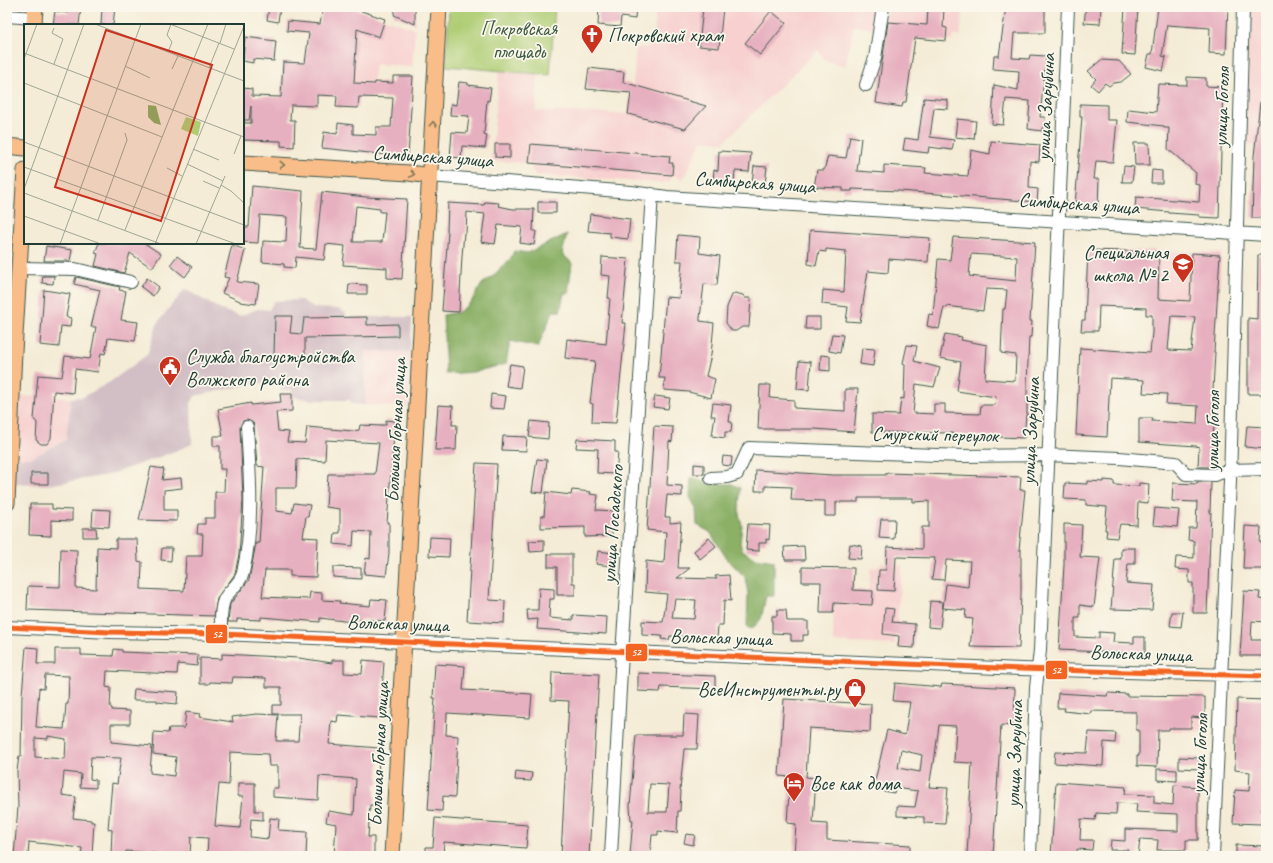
<svg xmlns="http://www.w3.org/2000/svg" width="1273" height="863" font-family="Caveat,sans-serif">
	<rect width="100%" height="100%" fill="#fbf7ec"/>
	<filter id="ink" filterUnits="userSpaceOnUse"><feTurbulence type="fractalNoise" baseFrequency=".025" numOctaves="2"/><feDisplacementMap in="SourceGraphic" scale="8" xChannelSelector="R" yChannelSelector="G"/><feConvolveMatrix kernelMatrix="1 2 1 2 8 2 1 2 1" color-interpolation-filters="sRGB"/></filter>
	<filter id="wash" filterUnits="userSpaceOnUse"><feTurbulence type="fractalNoise" baseFrequency=".012" numOctaves="4" result="noise"/><feDisplacementMap in="SourceGraphic" scale="16" xChannelSelector="R" yChannelSelector="G"/><feGaussianBlur stdDeviation="0.9" result="paint"/><feColorMatrix in="noise" values="0 0 0 0 0 0 0 0 0 0 0 0 0 0 0 0 0 1.4 0 .05"/><feComposite in="paint" operator="in"/></filter>
	<g filter="url(#wash)">
		<rect width="100%" height="100%" fill="#f4ecd6"/>
		<!-- built -->
		<path fill="#f7d0cf" d="M348,7L415,29L412,67L375,64L372,88L337,95Z
			M656,7H878L875,29L854,26L845,66L825,60L818,50L724,142L702,140L683,179L672,175L670,181L662,183L535,175L529,163L491,161L499,71L538,74L536,111L628,114L685,128L706,105L633,85L636,48H648V39H654Z
			M886,7H964L960,36L953,35L952,40L946,41L883,35Z
			M1250,7H1266V146L1244,144Z
			M1147,250L1221,253L1219,319L1145,316Z
			M366,351L410,352L408,407L365,405Z
			M21,396L71,398L66,440L31,458H14Z
			M882,563L902,566L895,645L833,642L834,590L868,591L871,568H876Z
			M1172,693L1204,694L1205,697L1204,731H1171Z"/>
		<!-- industrial -->
		<path fill="#d2bec5" d="M185,289L221,310L240,316L258,309L269,310L274,301L301,300L313,308L338,309L346,313L345,317H412L410,352L366,351L365,405L352,404L350,400H314L292,397V390H281V382L252,384L195,396L191,403L192,444L165,455L108,475L47,485L12,484L14,458H31L66,440L71,398L83,397L110,382L147,355L158,322Z"/>
		<!-- green -->
		<path fill="#afcd75" stroke="#678554" d="M449,7H555L550,75L446,66Z"/>
		<!-- forest -->
		<path fill="#8bb066" stroke="#55764d" d="M567,234L562,254L572,263L568,293H564L560,311H553L538,347L510,341L506,364L473,372L446,374L443,315L459,312L471,302L482,284L491,278L511,258L514,251L528,253Z
			M691,477L714,484H732L740,488L739,514L742,525L740,543L742,550L755,558L774,561V596H766L761,619L752,629L747,627L748,593L745,577L727,559L710,532L697,525L696,508L690,497Z"/>
		<g id="blocks">
			<!-- building -->
			<path fill="#e7b0c0" fill-rule="evenodd" d="M69,7H81L79,25H53L55,11L68,13Z
				M102,7H115L113,25H101Z
				M269,7H280L278,22L267,20Z
				M323,7H350L385,19L379,37L357,29L354,83L375,84V82L393,83V76H413L408,157L322,148L324,132L337,134L338,123L353,125V134L376,135V127H391L393,98L359,97L358,108L336,107L337,96L317,95V106L291,105L290,120H295L294,147L281,146V141L243,140V123H251V106L249,120H243V88L252,89V96L281,97L283,62L305,63L309,33L287,31L288,21L320,24Z
				M395,7H415V24L394,15Z
				M599,7H636L635,19L621,17L620,27L598,25Z
				M703,7H723L719,48L699,46Z
				M928,7H944L943,27L947,28L946,41L915,38L906,102H903L902,107L876,103L888,22L927,25Z
				M1006,7H1045V33H1014L1012,58L1029,59L1030,55L1046,56L1040,117H1045L1044,128H1042V131L1028,129L1030,101L1006,99L1003,125L992,124L994,85L1018,90L1019,71L993,69L994,56H999Z
				M1086,7H1101L1100,24L1084,23Z
				M1125,7H1138L1135,55L1122,54Z
				M1158,7H1228L1226,54L1209,53L1210,28L1167,25L1162,56L1166,57L1163,71L1146,67L1149,54H1152Z
				M771,11L786,23L760,55L745,43Z
				M245,37L276,41L274,61L253,59V63L243,61Z
				M1101,60L1119,61L1131,74L1121,82L1113,83L1109,86L1105,83L1098,91L1091,85L1096,79L1088,71Z
				M589,68L624,72L623,82L706,106L685,129L628,114L631,93L586,89Z
				M1187,77L1206,78V86L1223,87L1219,218L1199,217V215L1169,213V212L1135,209L1136,197L1199,202L1200,185L1195,184L1196,173L1168,149L1169,128H1164V126L1127,122L1128,109L1156,112L1158,84L1187,85Z
				M459,82L468,83V85L491,88L489,101L487,100L484,134L487,135L485,148L462,146L461,158L450,157L452,132L467,133L469,116L450,115L451,104L456,105Z
				M924,98L948,100V109L934,108L930,137L954,140L952,150L929,147L928,153L903,150L905,138L918,140Z
				M1260,102L1266,103V218H1252L1254,156Z
				M1080,104L1107,105V120H1117L1113,162L1096,161L1094,179H1099L1098,207L1075,206L1082,117H1080Z
				M957,119L976,121L974,139L955,137Z
				M850,136L861,138L857,171L884,173V165L926,168L925,173L968,176L971,150L990,154L991,141L1040,145L1039,162L1030,161L1029,188L1038,189L1037,202L900,191L852,189V191H843V188L814,187L817,170H824L828,156L846,158Z
				M1134,143H1149L1150,165H1135Z
				M495,144H510V158L495,157Z
				M531,144L670,156L669,163H673L672,175L529,163Z
				M719,151L751,153L749,172L735,171L734,182L713,181L714,170L718,171Z
				M754,166L767,167L765,184L752,183Z
				M1124,166L1134,167L1132,182H1122Z
				M1152,170L1162,171V183H1151Z
				M252,186L303,191L300,248L316,249L322,192L366,197L407,199L402,279L387,278V268L343,265L345,246L326,244L324,260L296,257L295,268L284,267V264L262,262L263,241L286,242L287,217L260,215L258,243L243,242V227H249ZM356,206L380,209V212H385L382,242H353Z
				M485,202L499,203L498,206L513,209H534L533,231H536L534,245L520,243L522,227L498,225L495,244L481,242L485,214L467,212L466,233H464L462,256L459,312L442,311L448,232H447L448,203L484,205Z
				M538,202H556V213H538Z
				M590,214L630,219L628,239L610,237V233L588,231Z
				M810,230L930,238L928,262L889,259L888,273L868,271L860,322L846,321L848,307L822,304L823,290L844,292L846,251L826,249V252L819,251L816,266L808,264Z
				M678,235L700,237L699,253L720,256L717,285L704,284L700,318V321L714,323L711,355L706,376L715,379L711,398L689,392L664,390L665,378H659L666,297L679,298L682,261H676Z
				M953,237L1035,242L1030,321H1032L1031,337H1029L1027,385V415H1026L1024,438L953,435V433L872,432V414L899,415L901,398L904,399L905,364L903,363L907,345L917,346L914,361L940,368L934,387L916,384L913,413L934,414V404H945V413L980,414L981,405H995L996,397L957,391L961,362L940,358L945,334L962,337L961,340L987,345L985,379L1015,381L1016,355L1001,353L1003,309H1005L1007,290L986,289L983,311L947,306V308L944,307L939,329L927,326L929,314L933,315L938,259L950,260ZM971,254L1017,257L1016,281L969,276Z
				M99,243H144L161,254L152,268L130,253L124,273L95,266L98,254L95,253Z
				M232,245L245,250L237,282L259,284L256,304L240,302V301L222,293L229,278L224,277Z
				M46,246L72,250L70,261H44Z
				M1088,250L1159,252L1158,299L1190,301L1192,253L1220,255L1214,352H1215L1212,409H1215L1211,467H1198L1199,447L1196,446L1139,442V418H1153L1152,421L1197,424L1198,406L1166,404L1167,394L1143,393L1144,380L1110,378L1107,437L1076,435L1080,348L1150,353L1152,333V315H1146V308L1099,306L1098,331H1081L1082,320H1085ZM1171,316L1195,317L1191,351L1168,350Z
				M1258,255H1266V394H1248V318L1257,319Z
				M177,256L192,267L185,277L170,265Z
				M602,257L628,259L622,323H626L616,423L592,422L593,404L590,403L595,361L565,358L567,339L606,344L610,298H608L610,276L601,275Z
				M43,276H54L53,284L42,283Z
				M76,277L120,287L119,290L126,291L121,320L138,322L135,341L108,338L105,354L101,353L98,372L75,369L73,393L54,391L51,438L47,444H41L36,440L37,423L34,419L38,375L62,377L65,356L90,359L96,327H91L100,290L74,284Z
				M147,278L159,287L153,296L141,287Z
				M349,284L367,285V294H348Z
				M44,290L70,294L66,317L71,318L70,327L61,326L59,347L40,345Z
				M735,293L743,295L745,298H751L749,327H742L736,331H732L726,323L727,307L732,295Z
				M275,316H292L290,333L302,334L304,318L367,317V325L398,324V336L305,338V356H274Z
				M806,317H820V329H805Z
				M832,334L843,335L840,353L829,351Z
				M862,348L875,349L873,366L860,364Z
				M821,355L830,356V371L820,370Z
				M799,361L811,362L809,390L797,389Z
				M510,364L523,366L520,388L506,386Z
				M760,385H771L770,398L794,400V408L845,411V389H858L854,432L815,429H758Z
				M280,394H292V411L276,412L278,431L289,432L287,442L305,443L307,427L353,431L359,430L360,425L381,426V425H386V420L395,421L387,523H389V553L386,576L364,574L366,558L370,559L371,532L354,531L353,546L334,544L335,533H340V509L326,507L328,474H375L379,443L326,440L325,461L297,459L296,488H276V511L292,513L294,503L310,505L308,517L306,516L303,537L318,538L316,577L290,576V570H265L262,597L309,599L310,592L322,593V600L340,601L339,603L370,606L371,599L387,600L385,621L360,619V623L320,618V622L261,617V620L237,619V622H228L230,604L249,580L256,543H259L264,467L257,466L254,426L253,423L247,420L243,421L240,427L243,500L239,554L235,574L217,599L214,616L27,610L28,586L60,587L61,549L77,550L76,588L96,589L97,547L116,548V539H137L138,561L142,562L141,589L184,591L186,556H202L203,534H197L198,524H205V518H215V492H224L225,469H220V446H213V436H223L218,409L251,403V405L281,402Z
				M491,394L506,396L504,409L490,408Z
				M655,396L670,398L668,409L653,407Z
				M713,403L731,405L729,422H732L731,432H725V438L712,436L715,416H711Z
				M438,405L453,406L452,425H457L456,450H435Z
				M531,421L549,423L548,439L529,437Z
				M654,426L673,427L672,442L669,441L667,485L682,486V496L667,495L665,517H670V523L681,522L678,568H690L677,578L717,579L715,576L729,575L731,601L724,600L723,625H718L717,639L670,636L669,640L661,639L662,636L642,635V621L663,622L667,594L645,592L646,561L664,563L666,532L647,530ZM675,599L696,600L694,619L672,618Z
				M1247,426L1266,427V449L1245,447Z
				M503,436L527,437L526,451L502,450Z
				M577,439L615,441V452H618L616,474L597,473L598,449L576,448Z
				M723,456L732,457L731,466L722,465Z
				M537,459L547,460L543,493L532,492Z
				M476,463L497,464L489,600L505,601L504,623L467,621Z
				M694,464L704,465V474H694Z
				M151,467L164,469L162,480L181,478L182,488L164,490V510H177V521L139,520Z
				M756,470L832,475H886V473L1021,477L1020,490H1025L1019,550H1021V594L1019,648L970,647L973,619L965,618L966,610L943,608L946,584L968,587L970,561L946,560L944,580L932,579L935,558L896,557L894,591L878,590L879,570H886L887,547L922,549V527H929V501L913,502V498H858V502H836V516H825V501L791,500L792,487L765,486V491H755Z
				M31,473H48V484H31Z
				M1104,480L1114,481V485L1139,486V483L1149,484L1148,503L1138,502L1137,525L1120,524L1117,538L1106,537L1107,530H1105L1107,507L1086,505V500L1064,499L1065,483L1087,484V481L1104,482Z
				M1197,482H1211L1210,512H1211L1207,613H1193V583H1189V570L1175,569L1176,557L1194,558V541L1188,540L1189,528H1196L1197,502L1172,501L1173,483L1197,484Z
				M572,490L591,492L590,494L598,495L596,510L617,511L616,522H612V536L585,537V527L541,528V516H544L546,492L571,495Z
				M30,504H52V509L72,510V521L51,520V536L29,535Z
				M1155,508L1179,510L1177,527L1153,525Z
				M93,509L110,510L109,527L92,526Z
				M881,519H895L894,539L879,538Z
				M748,524L770,525L769,540L766,539V543H759V551L746,550Z
				M1064,524L1082,525L1080,557L1100,558L1094,607L1080,605V618H1075V637L1099,638V632L1114,633L1113,642L1134,643V637H1145V654L1059,650L1064,565Z
				M1245,526L1261,527L1260,543H1266V569H1243Z
				M83,528H96L97,537H83Z
				M430,537L450,538L449,557L429,556Z
				M709,538L716,546L700,559L694,551Z
				M544,540V551L530,552L529,541Z
				M850,544L862,546L861,559L848,558Z
				M804,546L805,560H785L784,547Z
				M162,548H172L171,561L161,560Z
				M1121,548H1135V564H1128L1126,583L1154,585L1152,610L1111,609L1115,559H1121Z
				M598,551L613,553L611,566L596,564Z
				M548,554H572V583H575V595H557V567H548Z
				M333,567L361,568V579L333,577Z
				M802,567L854,568L853,590L873,591L872,605L834,603L833,613H820L821,582H802Z
				M539,588L554,589V599H550L549,618L573,620V615L607,617L606,634L537,629L538,619L528,620L527,610H538Z
				M1244,591L1260,592L1259,599L1266,600V622L1252,621L1251,640H1266V656H1240Z
				M930,601L943,602L940,628L928,627Z
				M885,608L894,609L892,622L915,624L914,648L898,647L899,636L883,634Z
				M777,610H786L787,621H808V635H803V641H791V634L772,633V616H777Z
				M1172,612H1183L1181,627L1170,626Z
				M26,647L38,648L37,664H55V649H81V655L113,656L114,649L122,650V652L198,655L197,666L178,664L177,674L107,671L106,687L111,688L110,707L112,708V710L130,711V724H111V742L152,746L150,773L174,776L176,757L153,754L154,732L168,733L169,728H184L186,712L200,714L199,717L233,722L232,717L257,714L278,715L276,741H298L300,714H273V705H281V687H266V678L233,677L232,683L210,682L209,684H200V658L222,659V654L299,658L332,663V660H344V673L362,674L363,660L384,662L380,718L338,715L337,722L331,721L329,744L379,748L378,784H375V805H370L368,837H374V856H334L336,824L326,822L328,811L354,815L356,779L319,776L318,800L273,797V788H278V766H269L268,754L230,752L229,785L219,784L215,826L240,828L243,796H238V783H255V811H263V820L251,819L250,837L268,839L270,818L279,819L278,830L307,832L306,856H207L208,838L191,837L190,856L126,851L125,856H111L112,830L108,829L112,783L117,784L121,758L91,757L90,779L96,780V788L80,787L81,774L64,772L62,795L76,797L73,818L91,820V822H94L92,856H81L82,848L29,842L28,856H14L18,807L17,771L19,756L21,757L22,695ZM45,675L69,676L68,704H66L64,729L36,727L39,688L44,689ZM48,736L66,739L65,759L35,757V738L48,739Z
				M435,664L465,666L463,690L532,694L530,718L447,713L446,735L458,736L455,797L443,796L442,811L428,810L435,698H433Z
				M552,672L599,674L589,856H561L569,701L551,700Z
				M638,673L715,676V689L661,687L660,692L638,691Z
				M895,683L941,687L942,684L1015,688L1014,726L1001,725L993,856H967L972,763L954,762L956,726L939,725L934,763H933L929,787L948,788L945,824L924,823V817L897,816V806L915,807L918,791L895,788L894,793L873,789L887,730L905,735L910,702L893,701ZM901,750L922,755L920,772L898,768Z
				M134,689L178,692L177,704L157,702V700H133Z
				M1058,693L1107,696L1108,693L1127,694V696L1205,697V718L1191,717V728H1169V730H1158L1157,767L1137,766V756H1139V730H1136V712L1092,711L1091,714L1064,711L1065,708H1057Z
				M784,699L871,704L870,732L809,728L806,777L816,778L813,823L827,824V840L910,845V856H794L796,824L787,823L790,777L779,776Z
				M1237,699L1266,700V809L1262,808L1261,824L1233,823L1235,790L1249,791L1250,772L1235,770Z
				M684,714L699,715L697,749H684L680,790H681L680,811H678L677,833L658,831V835H652L650,856L630,854L633,820H631L630,806L636,735H683ZM650,784L669,785L667,812H648Z
				M1089,732L1116,733L1115,743L1104,742L1103,766L1054,763L1055,752L1087,753Z
				M1179,757L1199,758V769L1179,768Z
				M1157,769L1177,770V781L1157,780Z
				M516,771L532,773L531,781L515,780Z
				M1056,782L1126,787L1125,794L1154,795V803L1173,805L1174,785L1198,787V840H1186V850H1157L1158,840L1140,839L1138,856H1128V850H1110L1111,840L1125,841V829L1178,831V814L1136,812L1137,804L1117,803L1116,814L1096,813L1095,820L1081,819L1080,840H1093L1092,850L1077,849V856H1051Z
				M435,818L528,825L526,848L444,842L443,856H426V847H433Z
				M686,834L695,835L693,845L684,843Z
				M1236,845L1266,846V856H1236Z"/>
		</g>
	</g>
	<g filter="url(#ink)">
		<use href="#blocks" fill-opacity="0" stroke="#3f574c" stroke-width="1"/>
		<g fill="none" stroke-linecap="round" stroke-linejoin="round">
			<!-- minor casing -->
			<g stroke="#3f574c" stroke-width="14">
				<path id="minor" d="M7,16L34,18
					M866,85L875,58L883,7
					M430,176L631,192L667,197L1266,235
					M20,268L75,269L131,282
					M711,478L727,477L737,474L749,448L963,456L1048,455L1119,458L1176,463L1186,474L1214,475L1230,470L1266,469
					M7,627L110,632L221,634L1021,669L1266,676
					M221,634C221,624 220,607 225,598C230,589 240,584 243,573C254,525 250,475 247,427
					M611,856L621,670L652,194
					M1030,856L1036,688L1040,650L1068,7
					M1213,856L1230,481L1243,7"/>
			</g>
			<!-- major casing -->
			<g stroke="#3f574c" stroke-width="17">
				<path id="major" d="M34,25L35,7
					M7,146L25,148
					M243,163L409,173L430,176
					M7,503L14,352L25,170
					M392,856L439,7"/>
			</g>
			<!-- minor -->
			<use href="#minor" stroke="#fff" stroke-width="12"/>
			<!-- major -->
			<use href="#major" stroke="#f8bd88" stroke-width="15"/>
			<!-- bus-1 casing -->
			<g stroke="#fbf7ec" stroke-width="8">
				<path id="bus-1" d="M7,627L110,632L221,634L1021,669L1266,676"/>
			</g>
			<!-- bus-1 -->
			<use href="#bus-1" stroke="#f26522" stroke-width="5"/>
		</g>
		<!-- one-way arrows -->
		<defs><path id="oneway-chevron" d="M-2-3.5L2.5 0L-2 3.5" fill="none" stroke-width="1.6" stroke-linecap="round" stroke-linejoin="round"/></defs>
		<g stroke="#81775a">
			<use href="#oneway-chevron" transform="translate(433 124) rotate(-87)"/>
			<use href="#oneway-chevron" transform="translate(282 165) rotate(4)"/>
			<use href="#oneway-chevron" transform="translate(412 174) rotate(8)"/>
		</g>
	</g>
	<!-- icons -->
	<defs>
		<g id="church-pin" transform="scale(1.15)"><path d="M0 17L-7.5 6A9.5 9.5 0 1 1 7.5 6Z" fill="#c8321e" stroke="#fbf7ec"/><path d="M-1.2-6h2.4v3.5h3.3v2.4h-3.3V6h-2.4V-.1h-3.3v-2.4h3.3Z" fill="#fff"/></g>
		<g id="school-pin" transform="scale(1.15)"><path d="M0 17L-7.5 6A9.5 9.5 0 1 1 7.5 6Z" fill="#c8321e" stroke="#fbf7ec"/><path d="M0-5L7-2L0 1L-7-2ZM-4 1L0 2.5L4 1V4Q0 6-4 4Z" fill="#fff"/></g>
		<g id="civic-pin" transform="scale(1.15)"><path d="M0 17L-7.5 6A9.5 9.5 0 1 1 7.5 6Z" fill="#c8321e" stroke="#fbf7ec"/><path d="M-.6-6.5H3V-4.5H.6V-3L4-1V1h2V6H-6V1h2V-1L-.6-3ZM-1.2 2.5V6h2.4V2.5Z" fill="#fff"/></g>
		<g id="shop-pin" transform="scale(1.15)"><path d="M0 17L-7.5 6A9.5 9.5 0 1 1 7.5 6Z" fill="#c8321e" stroke="#fbf7ec"/><path d="M-5-2.5h2.3a2.7 3.5 0 0 1 5.4 0H5L5.5 6h-11ZM-1.5-2.5h3a1.5 2.3 0 0 0-3 0Z" fill="#fff"/></g>
		<g id="hotel-pin" transform="scale(1.15)"><path d="M0 17L-7.5 6A9.5 9.5 0 1 1 7.5 6Z" fill="#c8321e" stroke="#fbf7ec"/><path d="M-6-4.5h1.5V1H6V5H4.5V3h-9V5H-6ZM-4 0a1.8 1.8 0 1 1 3.6 0ZM.5 0V-2.5h3Q6-2.5 6 0Z" fill="#fff"/></g>
	</defs>
	<g fill-rule="evenodd">
		<use href="#church-pin" x="592" y="35"/>
		<use href="#school-pin" x="1183" y="264"/>
		<use href="#civic-pin" x="170" y="367"/>
		<use href="#shop-pin" x="855" y="689"/>
		<use href="#hotel-pin" x="794" y="783"/>
	</g>
	<g text-anchor="middle" stroke-width="3.5" stroke-linejoin="round" paint-order="stroke">
		<!-- park labels -->
		<g font-size="20" fill="#3c5a41" stroke="#fbf7ec">
			<text x="519" y="35">Покровская<tspan x="519" dy="23">площадь</tspan></text>
		</g>
		<!-- poi labels -->
		<g font-size="20" fill="#1f3d34" stroke="#fbf7ec" text-anchor="start">
			<text x="608" y="42">Покровский храм</text>
			<text x="1168" y="259" text-anchor="end">Специальная<tspan x="1168" dy="23">школа № 2</tspan></text>
			<text x="186" y="363">Служба благоустройства<tspan x="186" dy="23">Волжского района</tspan></text>
			<text x="840" y="696" text-anchor="end">ВсеИнструменты.ру</text>
			<text x="810" y="790">Все как дома</text>
		</g>
		<!-- street labels -->
		<g font-size="20" fill="#1f3d34" stroke="#fbf7ec">
			<text transform="translate(1045 107) rotate(-87)" y="7">улица Зарубина</text>
			<text transform="translate(1221 107) rotate(-88)" y="7">улица Гоголя</text>
			<text transform="translate(433 156) rotate(4)" y="7">Симбирская улица</text>
			<text transform="translate(755 182) rotate(4)" y="7">Симбирская улица</text>
			<text transform="translate(1079 203) rotate(4)" y="7">Симбирская улица</text>
			<text transform="translate(395 430) rotate(-87)" y="7">Большая Горная улица</text>
			<text transform="translate(1030 431) rotate(-87)" y="7">улица Зарубина</text>
			<text transform="translate(1212 431) rotate(-89)" y="7">улица Гоголя</text>
			<text transform="translate(935 434) rotate(1)" y="7">Смурский переулок</text>
			<text transform="translate(612 524) rotate(-86)" y="7">улица Посадского</text>
			<text transform="translate(398 623) rotate(2)" y="7">Вольская улица</text>
			<text transform="translate(721 637) rotate(2)" y="7">Вольская улица</text>
			<text transform="translate(1141 653) rotate(2)" y="7">Вольская улица</text>
			<text transform="translate(378 754) rotate(-87)" y="7">Большая Горная улица</text>
			<text transform="translate(1014 754) rotate(-88)" y="7">улица Зарубина</text>
			<text transform="translate(1199 754) rotate(-87)" y="7">улица Гоголя</text>
		</g>
	</g>
	<!-- overview -->
	<g transform="translate(24 24)">
		<rect width="220" height="220" fill="#f4ecd6"/>
		<path d="M162,93L177,98L174,112L157,105Z" fill="#afcd75"/>
		<path d="M124,81L132,82L137,101L130,99L124,93Z" fill="#8bb066"/>
		<path fill="none" stroke="#9fa695" stroke-width="1" d="M71,0L220,57M146,0L210,25M196,19L202,0M144,28L148,18L143,11L147,0M0,29L220,113M0,35L13,0M30,40L39,15L28,9L30,4M101,42L126,54M185,44L195,19M148,45L154,32M0,59L138,113M149,86L184,0M0,118L220,201M169,125L195,136M210,130L217,112M163,140L199,157M0,143L212,220M143,144L158,152M179,157L195,164M197,161L207,167L220,179M0,165L60,0M0,169L137,220M0,192L77,220M74,196L103,116L101,109M101,206L149,86M36,220L117,0M131,220L220,2M172,220L201,152"/>
		<path fill="#c8321e" fill-opacity="0.15" stroke="#c8321e" stroke-width="2" d="M82,6L188,41L137,197L31,163Z"/>
		<rect width="220" height="220" fill="none" stroke="#1f3d34" stroke-width="2"/>
	</g>
	<g stroke="#fbf7ec" stroke-width="1.5">
		<rect x="205" y="624" width="23" height="20" rx="4" fill="#f26522"/>
		<rect x="625" y="643" width="23" height="19" rx="4" fill="#f26522"/>
		<rect x="1045" y="660" width="23" height="20" rx="4" fill="#f26522"/>
	</g>
	<g font-size="11" text-anchor="middle" font-weight="bold" fill="#fff">
		<text x="217" y="638">52</text>
		<text x="636" y="656">52</text>
		<text x="1056" y="674">52</text>
	</g>
	<!-- margin -->
	<rect width="1273" height="863" fill="none" stroke="#fbf7ec" stroke-width="24"/>
</svg>
